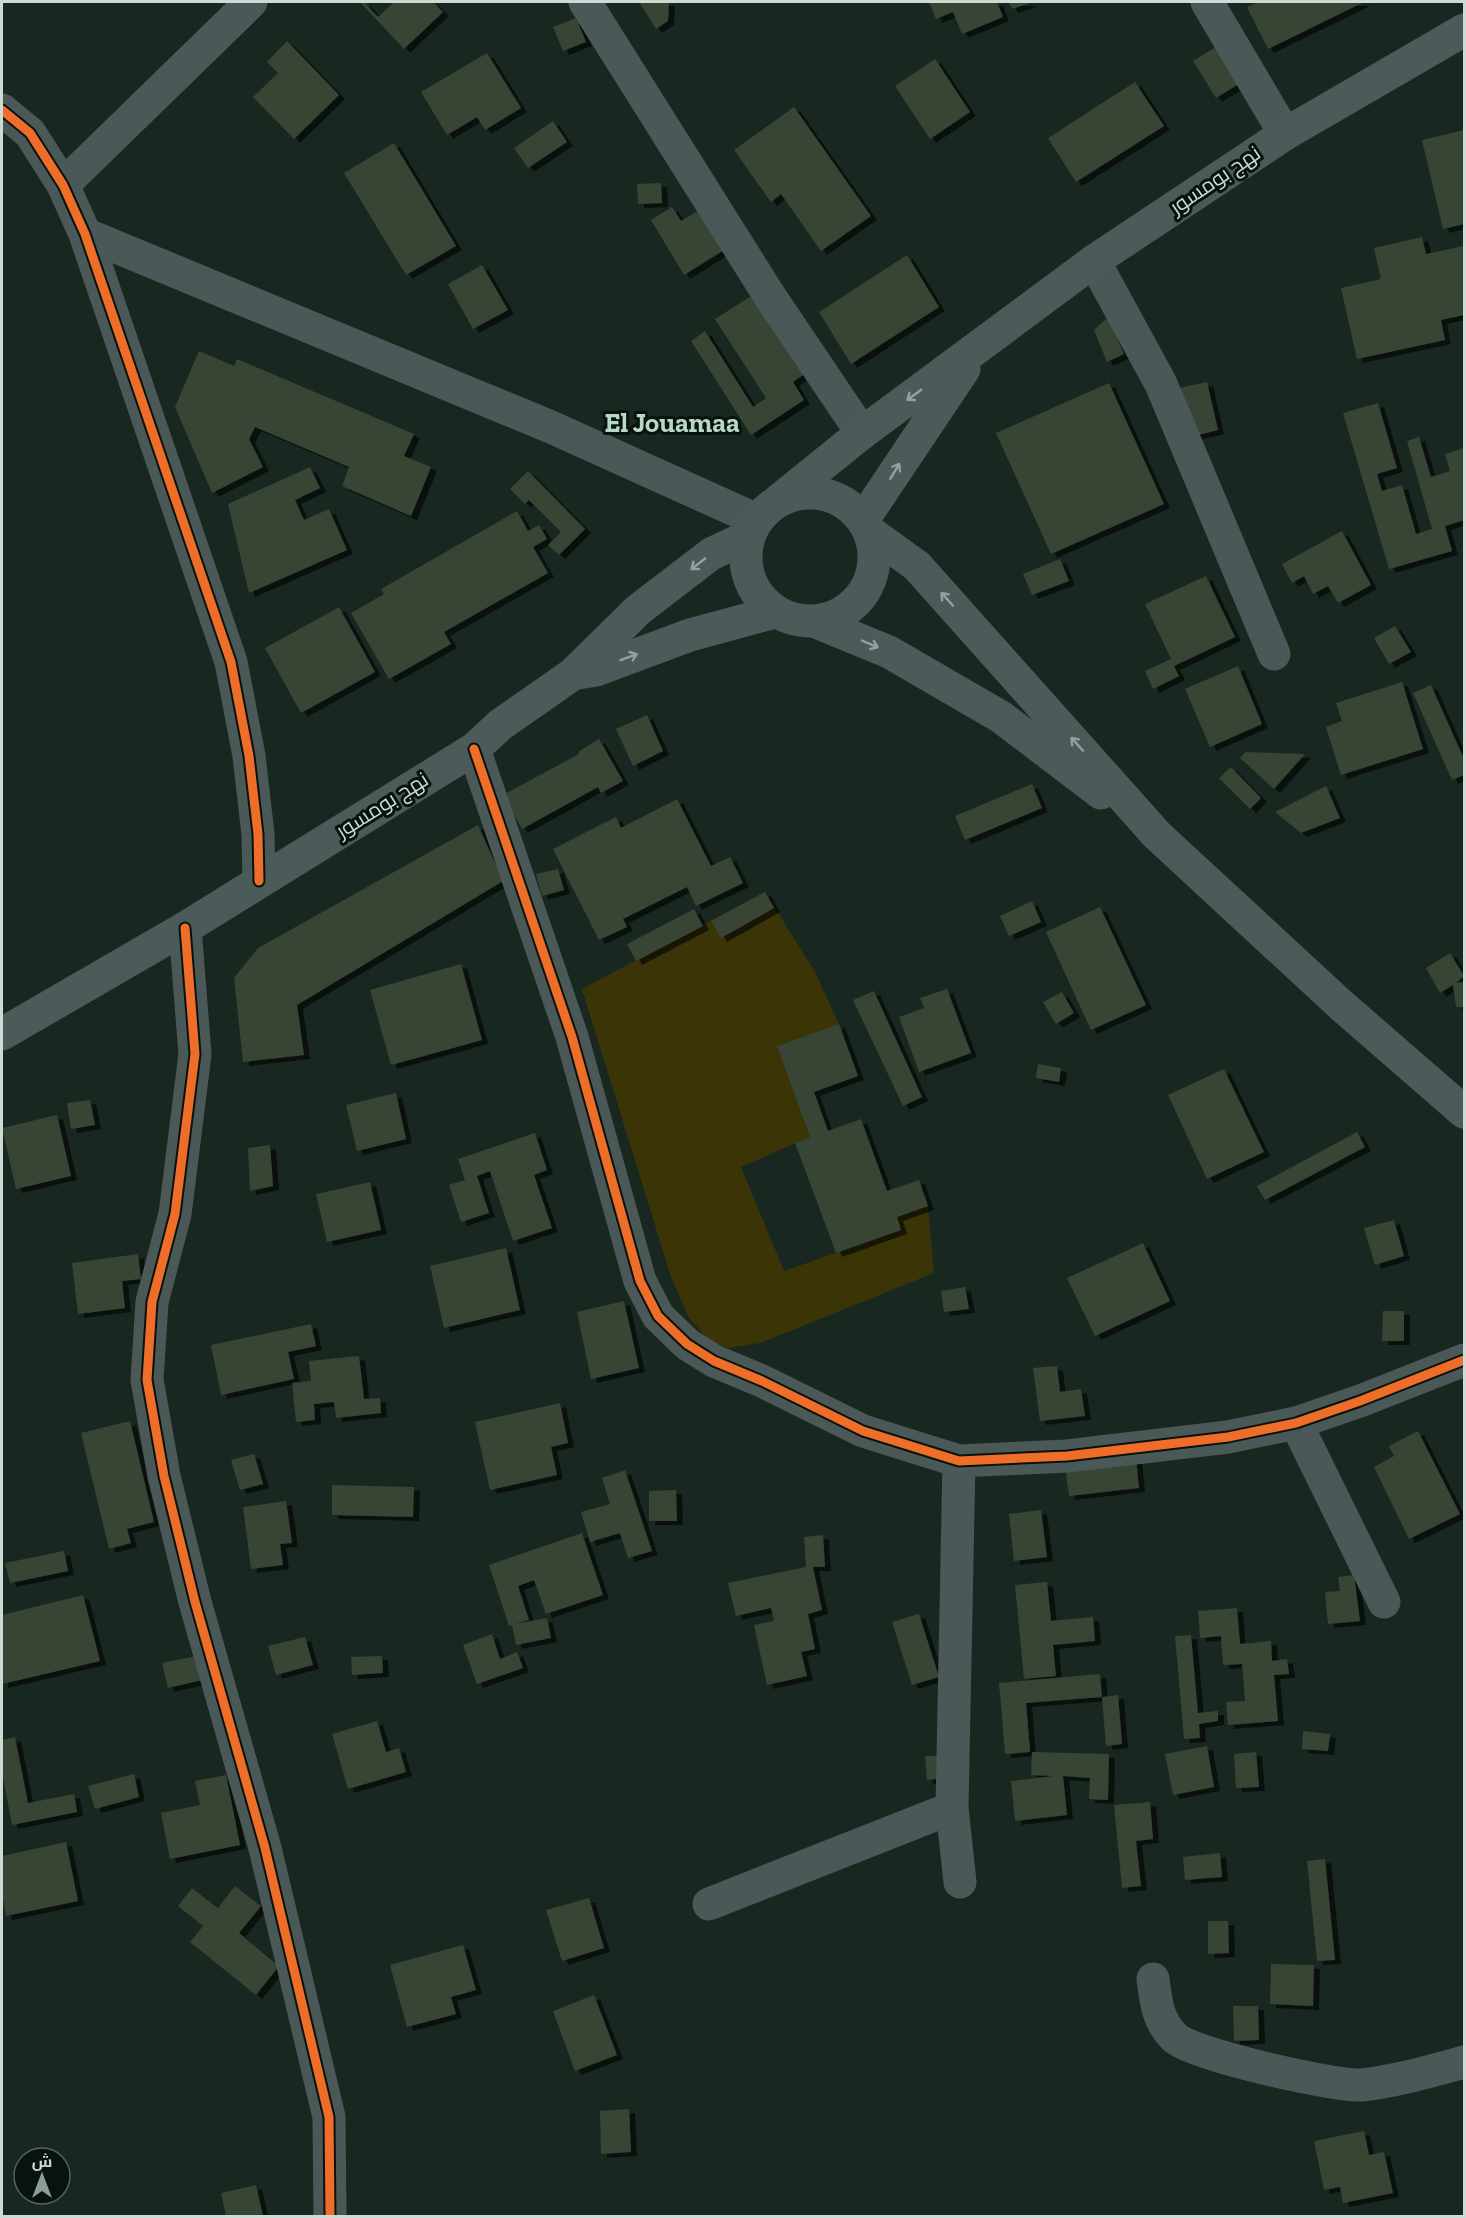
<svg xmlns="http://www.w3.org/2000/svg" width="1466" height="2218" font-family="'Zilla Slab',Cairo,serif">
	<defs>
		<filter id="shadow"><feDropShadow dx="6" dy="4" stdDeviation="0" flood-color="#0009"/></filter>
	</defs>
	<rect width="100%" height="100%" fill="#182821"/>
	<!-- green -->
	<path fill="#3b3407" d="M765,892L815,972L839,1024L778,1046L810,1137L741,1167L784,1271L901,1230L897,1217L928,1206L934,1273L760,1343L728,1348L713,1342L705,1336L688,1316L671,1277L582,989Z"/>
	<!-- building -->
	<path fill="#374435" filter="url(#shadow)" d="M360,2H364L378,17L394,2H433L443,12L404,49Z
		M639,2H669L668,21L656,29Z
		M929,2H997L1003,17L962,34L953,12L936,19Z
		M1009,2H1029L1030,3L1012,9Z
		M1259,2H1364L1268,49L1247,7Z
		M576,18L586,42L563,51L553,27Z
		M287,41L339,95L294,139L253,97L278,73L267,62Z
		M1221,44L1242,82L1216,98L1193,61Z
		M487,53L521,108L485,130L477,117L447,135L421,92Z
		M935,59L970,112L930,139L895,86Z
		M1135,82L1164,126L1076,182L1048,138Z
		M794,107L871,216L821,251L781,194L771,202L734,150Z
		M553,121L567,142L528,168L514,148Z
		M1464,130V224L1443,229L1422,140Z
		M394,143L456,246L406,275L344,173Z
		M661,183L662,203L638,204L637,184Z
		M672,207L681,221L705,207L729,247L684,275L651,220Z
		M1422,237L1426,254L1464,246V315L1441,320L1445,340L1357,359L1341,288L1381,279L1374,248Z
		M907,255L939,307L851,364L819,312Z
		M482,265L508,310L473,329L448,284Z
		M756,293L807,372L793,382L804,400L751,435L691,341L705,331L753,407L766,398L715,319Z
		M1108,317L1124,354L1107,362L1094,330Z
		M199,351L234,366L237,359L414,434L404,456L431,467L411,516L342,486L349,467L255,427L249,439L263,467L212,493L175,407Z
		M1207,382L1218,430L1191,437L1179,388Z
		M1109,383L1164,504L1051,554L996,433Z
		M1378,403L1397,468L1377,474L1382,491L1402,485L1416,534L1432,529L1407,441L1419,437L1431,477L1450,471L1445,454L1464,448V520L1445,526L1452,551L1389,569L1343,413Z
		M310,467L320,488L295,500L304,520L329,509L347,550L249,593L228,504Z
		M528,471L585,529L559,555L548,545L561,532L529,500L525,504L510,489Z
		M517,511L528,531L539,525L547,539L533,547L548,573L444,632L451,644L389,679L351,613L384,594L381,589Z
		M1342,531L1371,585L1338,603L1328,586L1313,594L1304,576L1292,583L1282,564Z
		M1060,559L1069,581L1032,595L1023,574Z
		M1206,576L1235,637L1174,666L1179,676L1153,689L1145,671L1171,659L1145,604Z
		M339,607L375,672L301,713L265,648Z
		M1395,626L1411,652L1389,664L1374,638Z
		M1238,666L1262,724L1210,747L1185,689Z
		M1402,682L1423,749L1341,775L1326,727L1342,721L1336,703Z
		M1431,685L1464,759V775L1452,780L1413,693Z
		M647,715L663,751L633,766L616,729Z
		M599,739L623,781L601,793L598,787L522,829L503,795L579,754L578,752Z
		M1245,752L1305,754L1274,789L1240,758Z
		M1231,767L1261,798L1250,809L1219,778Z
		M1032,784L1042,808L965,840L955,816Z
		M1326,786L1340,818L1301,833L1275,812Z
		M677,799L711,866L730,857L743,883L696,906L687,887L623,919L627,927L599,940L553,849L616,817L621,828Z
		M478,825L503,881L297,1005L304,1055L243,1062L234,978L258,948Z
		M558,869L564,890L542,896L536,874Z
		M765,892L774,908L721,938L711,921Z
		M1032,901L1041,922L1009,936L1000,916Z
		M1100,907L1146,1005L1091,1030L1046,932Z
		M694,909L703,926L636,961L627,944Z
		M1450,953L1464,976L1456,983L1464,982V1007H1456L1453,985L1440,993L1426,968Z
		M461,964L482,1040L391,1065L370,990Z
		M947,989L971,1053L919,1072L899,1017L924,1008L920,998Z
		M874,991L922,1097L903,1106L853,1000Z
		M1062,992L1074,1013L1056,1024L1043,1002Z
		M839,1024L858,1076L814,1092L828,1131L861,1119L887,1191L919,1180L928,1206L897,1217L901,1230L836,1253L795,1143L810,1137L777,1046Z
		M1038,1064L1061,1068L1059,1082L1036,1078Z
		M1224,1069L1264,1152L1207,1179L1168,1095Z
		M396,1093L406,1139L357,1151L346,1105Z
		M90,1100L95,1125L71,1129L67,1103Z
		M57,1115L71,1176L16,1189L2,1128Z
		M1357,1132L1365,1147L1265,1200L1257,1186Z
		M535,1133L547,1170L534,1175L552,1228L513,1241L490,1171L477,1176L489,1213L461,1222L449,1185L465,1180L458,1159Z
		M270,1145L273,1186L250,1191L248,1148Z
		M370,1182L381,1230L327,1242L316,1194Z
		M1394,1220L1404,1256L1375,1265L1364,1228Z
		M1143,1243L1170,1301L1095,1336L1067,1278Z
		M506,1248L520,1310L444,1328L430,1266Z
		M138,1254L141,1279L122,1281L125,1308L78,1314L72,1263Z
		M965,1287L969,1309L944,1312L941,1291Z
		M624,1301L639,1368L591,1379L577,1312Z
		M1383,1311H1404V1341H1382Z
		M311,1324L316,1346L288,1352L294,1379L221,1395L211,1345Z
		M359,1356L364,1399L380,1398L381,1413L336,1418L334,1402L314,1404L315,1420L296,1422L292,1383L311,1381L309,1361Z
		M1057,1366L1060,1392L1081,1389L1085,1416L1040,1421L1033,1368Z
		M560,1403L568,1443L551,1447L557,1475L490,1490L475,1422Z
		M130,1421L154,1522L127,1529L131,1543L109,1549L81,1433Z
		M1418,1431L1460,1514L1409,1539L1374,1467L1394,1456L1389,1446Z
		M254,1454L263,1484L240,1490L231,1460Z
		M1136,1458L1139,1488L1069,1496L1065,1466Z
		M625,1470L652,1551L628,1558L620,1533L590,1542L581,1512L610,1504L602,1478Z
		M332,1485L414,1487L413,1517L332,1515Z
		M676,1490L677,1521H649V1491Z
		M286,1501L292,1543L280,1544L283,1565L251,1569L243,1507Z
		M1041,1510L1047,1557L1014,1561L1009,1514Z
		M582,1533L603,1595L546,1614L534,1580L518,1586L529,1620L515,1624L547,1618L551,1638L516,1645L512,1625L509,1626L489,1565Z
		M823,1535L825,1567H813L822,1610L808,1614L815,1649L801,1652L807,1676L767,1685L754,1625L774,1621L771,1608L736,1616L728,1583L806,1567L804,1537Z
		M64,1551L68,1571L10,1583L5,1563Z
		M1354,1575L1360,1621L1328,1624L1325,1592L1340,1591L1338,1577Z
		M1047,1582L1051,1621L1093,1617L1095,1641L1053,1645L1056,1676L1024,1679L1015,1585Z
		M83,1595L100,1661L2,1684V1615Z
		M1237,1608L1240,1644L1271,1641L1272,1661L1287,1659L1289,1674L1274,1675L1278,1721L1228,1725L1226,1702L1245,1701L1242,1664L1223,1665L1221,1636L1200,1638L1198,1611Z
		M919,1614L939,1677L912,1685L892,1622Z
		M492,1634L500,1659L517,1652L523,1668L477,1684L463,1645Z
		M1191,1635L1198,1713L1218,1711V1721L1199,1724L1200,1738L1184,1739L1175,1636Z
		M305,1637L313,1665L276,1675L268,1646Z
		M206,1654L211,1678L168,1688L162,1663Z
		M382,1656L383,1673L352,1675L351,1657Z
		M1100,1674L1102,1697L1026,1703L1030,1752L1005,1754L999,1683Z
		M1118,1695L1122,1744L1106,1746L1102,1697Z
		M377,1721L386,1752L399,1748L406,1772L348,1789L332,1734Z
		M1303,1731L1330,1734L1328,1751L1302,1749Z
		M15,1737L28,1803L74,1794L77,1812L12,1825L2,1772V1740Z
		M1207,1746L1214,1787L1173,1795L1165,1754Z
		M1032,1752L1109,1754L1108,1800L1089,1799L1090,1778L1063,1776L1067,1815L1015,1821L1011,1781L1054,1776L1031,1775Z
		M1256,1752L1259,1787L1236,1788L1234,1754Z
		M925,1756H938L943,1778L927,1780Z
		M134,1774L139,1797L95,1809L88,1786Z
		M226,1775L240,1845L170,1859L161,1813L200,1805L195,1781Z
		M1150,1802L1153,1839L1136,1841L1141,1886L1122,1888L1114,1805Z
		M66,1842L78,1901L6,1916L2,1894V1856Z
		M1220,1853L1222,1877L1185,1880L1183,1857Z
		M1325,1859L1335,1960L1317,1961L1307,1861Z
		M235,1886L261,1906L239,1933L279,1966L256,1995L190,1942L203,1926L178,1906L192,1888L218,1908Z
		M589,1898L604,1948L562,1961L546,1910Z
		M1208,1921H1228L1229,1953L1208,1954Z
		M463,1945L476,1990L451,1997L456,2014L407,2027L390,1965Z
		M1271,1964L1314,1965L1313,2006L1270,2004Z
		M594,1995L617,2055L575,2071L553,2011Z
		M1233,2006H1258L1259,2040L1234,2041Z
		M629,2109L631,2152L601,2154L600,2111Z
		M1364,2131L1369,2155L1384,2152L1393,2193L1343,2203L1340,2187L1324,2190L1314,2141Z
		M256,2185L263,2216H226L221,2193Z"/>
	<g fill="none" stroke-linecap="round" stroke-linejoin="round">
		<!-- minor -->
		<path stroke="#4a5958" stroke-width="33" d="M585,2L769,295L862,433
			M1207,2L1285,134
			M2,110L30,133L63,185L85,234L231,662L249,756L258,834L259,881
			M63,185L251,2
			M85,234L551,427L757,520
			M1094,261L1161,384L1274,654
			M474,749L572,1037L640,1281L658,1316L687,1344L714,1361L762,1381L863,1431L959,1461L1067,1456L1228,1437L1296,1423L1360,1401L1464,1360
			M185,928L195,1054L175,1214L152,1302L147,1380L164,1476L195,1602L265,1848L329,2117L330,2216
			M1296,1423L1384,1602
			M959,1461L952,1808L960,1882
			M709,1904L952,1808
			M1153,1979C1156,2001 1157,2020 1174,2037C1189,2054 1337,2087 1362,2085C1397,2081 1431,2071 1464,2062"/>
		<!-- secondary -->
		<path stroke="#4a5b5a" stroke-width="33" d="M746 557a64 64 0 1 1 128 0a64 64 0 1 1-128 0Z
			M779,500L862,433L1094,261L1285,134L1464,30
			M863,520L964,369
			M870,532L917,566L1157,835L1341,1005L1464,1112
			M816,622L889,652L1001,717L1101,793
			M578,673L596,670L690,635L775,612
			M2,1034L185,928L474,749L500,725L573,674L638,610L711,554L749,536"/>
		<!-- cycleway casing -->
		<g stroke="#08130e" stroke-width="13">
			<path id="cycleway" d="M2,110L30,133L63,185L85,234L231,662L249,756L258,834L259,881
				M474,749L572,1037L640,1281L658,1316L687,1344L714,1361L762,1381L863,1431L959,1461L1067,1456L1228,1437L1296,1423L1360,1401L1464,1360
				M185,928L195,1054L175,1214L152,1302L147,1380L164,1476L195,1602L265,1848L329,2117L330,2216"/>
		</g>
		<!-- cycleway -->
		<use href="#cycleway" stroke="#ee6e29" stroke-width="9"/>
	</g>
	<!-- one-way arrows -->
	<defs><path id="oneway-shaft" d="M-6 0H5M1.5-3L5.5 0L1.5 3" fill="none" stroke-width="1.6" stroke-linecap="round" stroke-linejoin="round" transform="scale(1.5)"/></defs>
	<g stroke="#92a29d">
		<use href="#oneway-shaft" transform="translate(914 395) rotate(144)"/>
		<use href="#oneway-shaft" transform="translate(895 471) rotate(-59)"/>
		<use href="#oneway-shaft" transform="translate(698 564) rotate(142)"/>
		<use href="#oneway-shaft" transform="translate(947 599) rotate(-132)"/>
		<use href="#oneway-shaft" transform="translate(870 644) rotate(23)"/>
		<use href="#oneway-shaft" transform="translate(629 657) rotate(-21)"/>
		<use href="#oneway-shaft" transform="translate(1077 744) rotate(-132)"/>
	</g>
	<g text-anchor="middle" stroke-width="6" stroke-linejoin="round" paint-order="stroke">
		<!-- street labels -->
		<g font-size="21" fill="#ccdcd4" stroke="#08130e">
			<text transform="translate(1215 180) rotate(-34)" y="7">نهج بومسور</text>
			<text transform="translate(382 805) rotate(-32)" y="7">نهج بومسور</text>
		</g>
		<!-- district labels -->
		<g font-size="27" font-weight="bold" fill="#b7d7c7" stroke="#08130e">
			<text x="672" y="432">El Jouamaa</text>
		</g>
	</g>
	<!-- border -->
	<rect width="1466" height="2218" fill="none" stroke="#ccdcd4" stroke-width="6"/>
	<!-- north arrow -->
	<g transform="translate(42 2176)"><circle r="28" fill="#08130e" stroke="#56635d" stroke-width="1.5"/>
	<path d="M0-4.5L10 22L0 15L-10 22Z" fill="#8d9d95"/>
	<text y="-9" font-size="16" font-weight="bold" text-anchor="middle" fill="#ccdcd4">ش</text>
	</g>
</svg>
